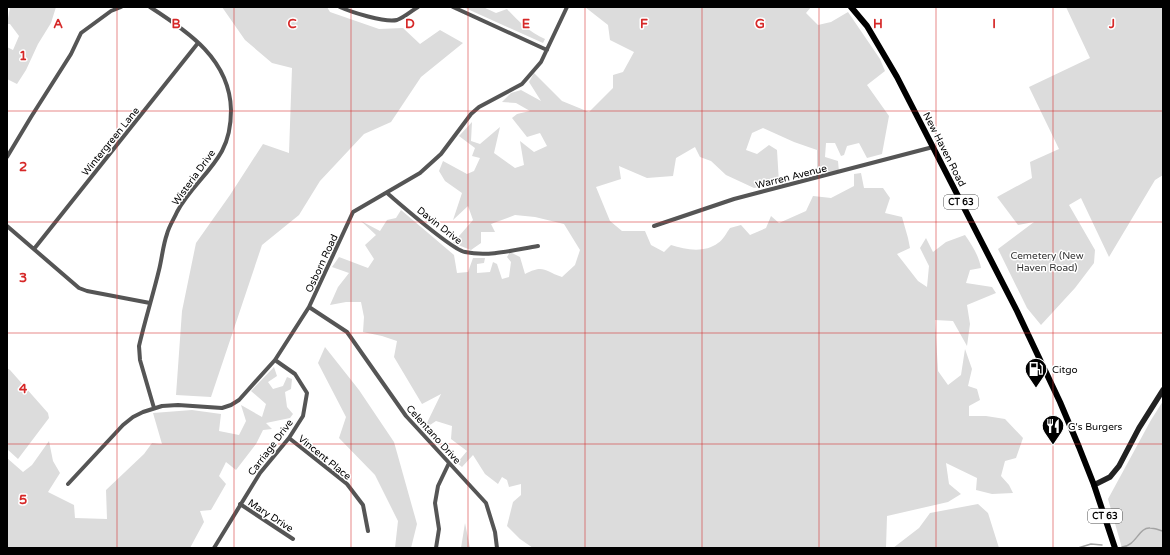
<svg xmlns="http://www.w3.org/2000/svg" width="1170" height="555" font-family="'Varela Round',sans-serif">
	<rect width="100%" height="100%" fill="#fff"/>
	<!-- green -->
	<path fill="#dcdcdc" d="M10,7H56L51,23L38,44L26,70L17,84L7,79V47L13,50L19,36L10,24H7Z
		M222,7H327L330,12L379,29L403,28L420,44L440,30L463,43L421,77L391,122L364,134L320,181L299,215L262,245L211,397L176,395L182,311L196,243L230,195L263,144L289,153L292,68L272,63L245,40Z
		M463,7H483L496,13L507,9C519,22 529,32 545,39L543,43Z
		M585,7H811L806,13L818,25L831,22L848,12L880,59L885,71L867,85L889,116L882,154L867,158L859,143L847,146L844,155L841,156L835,143H826L825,157L838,161L839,172L817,171V150L794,142L763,128L752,133L746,150L757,154L769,145L777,150L779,183L754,188L726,175L711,161L700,157L695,147L676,158L673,176L647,178L619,166L621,179L596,187L610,221L622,231H645L651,245L664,252L671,245C686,250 705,253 718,243C723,240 727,232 730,228L741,225L750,235L766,228L771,216L779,223L806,211L813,196L831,198L854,186V174L861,173L864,188H883L890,198L885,213L902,217L908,238L910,248L897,254L918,281L927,287L929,266L920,248L926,238L933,252L946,242L965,235C972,245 979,256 981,268L970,270L966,283L992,287L996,293L967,305L970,324L967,346L953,321L935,320L938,371L948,385L961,375L965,349L972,369L968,386L977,389L980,400L969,406V416H986L1005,419L1023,438L1016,458L1005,461L1001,476L1009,485L1013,493L992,494L976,490L977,478L946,463L949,484L961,494L948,502L887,516L886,548H533L520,539L507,526L513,502L521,495V484L509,487L507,480L502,477L498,484L485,474L473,455L462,467L457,463L467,451L451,439L452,426L436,421L424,429L441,394L422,404L394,357L397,341L382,336L363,332L364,317L361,302H346L330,305L338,287L349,273L332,267L339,257L368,268L374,259L365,245L376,235L361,221L380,231L387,220L396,218L401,210L454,255L457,273L468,272L473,258H485L484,263L477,264V273L490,272L493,262L497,264L502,279L509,277L511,262L507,257L510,252L520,257L525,274C544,264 544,271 562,277L575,265L580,250L564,224L535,217L515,215L491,224L495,232H481V243L471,250L453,243L473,220L468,206L453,220L462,193L445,181L439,171L443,161L467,174L474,171L480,158L472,156L475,148L459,136L472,122L471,141L480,144L500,127L494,153L515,168L524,165L520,141L534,152L547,146L540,133L527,137L512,118L517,114L530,111L516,103L502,102L511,93L521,90L541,101L529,82L534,73L562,101L589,112L613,88V75L623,72L634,52L610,40L608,25Z
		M1066,7H1163V175L1155,180L1109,257L1081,198L1069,205L1095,250L1094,263L1075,288L1041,325L1027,308L998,249L1034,222L1018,225L997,197L1032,178L1030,162L1059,149L1029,87L1090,58Z
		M325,347L359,390L394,442L417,524L411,548H395L398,521L375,475L339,438L346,417L318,363Z
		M274,367L277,376L268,382L273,389L283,386L287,377L292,379L291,389L285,392L287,407L293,414L290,418L266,423L272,429L263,430L256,444L236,470L226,462L219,476L226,484L211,510L200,511L204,522L190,548H7V458L23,472L32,465L49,441L53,461L60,473L48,492L74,505L75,518L107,519L106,490L144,454L152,443L162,444L153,413L192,410L221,414L219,431L239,435L246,421L241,405L262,417L266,404L251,391Z
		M7,368L10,370L48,413L49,418L18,459L7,449Z
		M1163,401V548H1122L1108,499L1151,420Z
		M978,504L988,513L999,548H893L919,528L930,513Z
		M465,523L470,548H461Z"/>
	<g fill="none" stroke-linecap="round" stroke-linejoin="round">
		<!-- stream -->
		<path stroke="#a3a3a3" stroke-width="1.5" d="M1122,547C1136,546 1139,527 1150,528C1154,528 1159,530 1163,531
			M1078,548L1091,544L1102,545"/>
		<!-- street -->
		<path stroke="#555" stroke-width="4" d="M150,7C189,32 230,60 231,110C231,124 229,138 222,151C210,173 189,189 177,212C174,219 169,226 167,234C163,245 162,258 159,270C153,295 145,320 139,346L140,360L154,408
			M340,7C351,12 385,23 397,20C405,17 411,11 418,7
			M453,7L547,50
			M7,157L31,117L71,54L81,33L111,11L121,7
			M387,193C400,204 452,250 465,252C489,257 514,250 538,246
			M7,226L79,288L87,291L150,303
			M654,226L734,199L933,147
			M34,249L198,43
			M309,307L347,332L406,416L486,503L495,532L497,548
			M289,438L347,484L363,505L368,531
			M68,484L123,425L133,417L143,412L162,406L178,405L222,408L231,405L239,400L275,360L309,307L353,212L420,173L441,154L471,114L479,107L522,84L541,62L567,7
			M240,504L293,539
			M214,548L260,473L289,438L303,416L307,393L295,374L275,360
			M436,548L439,529L435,503L438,486L449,463"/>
		<!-- secondary -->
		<path stroke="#222" stroke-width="5.5" d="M1094,485L1110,477L1119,466L1139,428L1163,390"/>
		<!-- primary -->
		<path stroke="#000" stroke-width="6" d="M851,7L867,26L897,77L1017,311L1060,402L1079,447L1094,485L1115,548"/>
	</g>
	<!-- grid -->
	<path fill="none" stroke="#d62828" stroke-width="1" stroke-opacity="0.55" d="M117,7V548M234,7V548M351,7V548M468,7V548M585,7V548M702,7V548M819,7V548M936,7V548M1053,7V548M7,111H1163M7,222H1163M7,333H1163M7,444H1163"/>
	<!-- icons -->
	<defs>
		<g id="fuel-pin" transform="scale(1.15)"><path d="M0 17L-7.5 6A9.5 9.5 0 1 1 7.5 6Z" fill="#000" stroke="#fff"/><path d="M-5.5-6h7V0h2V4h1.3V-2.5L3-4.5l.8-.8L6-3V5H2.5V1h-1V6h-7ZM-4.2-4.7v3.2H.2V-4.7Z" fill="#fff"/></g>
		<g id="restaurant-pin" transform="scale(1.15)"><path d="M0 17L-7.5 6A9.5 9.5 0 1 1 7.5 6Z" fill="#000" stroke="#fff"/><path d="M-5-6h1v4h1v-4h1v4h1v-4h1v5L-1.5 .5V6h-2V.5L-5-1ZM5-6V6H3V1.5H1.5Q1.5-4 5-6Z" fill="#fff"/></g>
	</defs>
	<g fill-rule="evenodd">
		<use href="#fuel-pin" x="1036" y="369"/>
		<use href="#restaurant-pin" x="1053" y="426"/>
	</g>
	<g text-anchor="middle" stroke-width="3" stroke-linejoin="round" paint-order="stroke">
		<!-- shield labels -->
		<g fill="#fff" stroke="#4c4c4c" stroke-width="1">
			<rect x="944" y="195" width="34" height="14" rx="3"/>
			<rect x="1088" y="509" width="34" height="14" rx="3"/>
		</g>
		<g font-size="9" font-weight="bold" fill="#000">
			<text x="961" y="205">CT 63</text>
			<text x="1105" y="519">CT 63</text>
		</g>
		<!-- street labels -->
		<g font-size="10" fill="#000" stroke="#fff">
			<text transform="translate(110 141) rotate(-51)" y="4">Wintergreen Lane</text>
			<text transform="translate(945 149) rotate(63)" y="4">New Haven Road</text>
			<text transform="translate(791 176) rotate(-14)" y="4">Warren Avenue</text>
			<text transform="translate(193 177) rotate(-54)" y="4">Wisteria Drive</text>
			<text transform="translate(440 225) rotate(38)" y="4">Davin Drive</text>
			<text transform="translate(321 263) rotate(-65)" y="4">Osborn Road</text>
			<text transform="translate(434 434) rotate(48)" y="4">Celentano Drive</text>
			<text transform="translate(270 447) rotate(-53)" y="4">Carriage Drive</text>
			<text transform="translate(325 457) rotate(39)" y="4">Vincent Place</text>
			<text transform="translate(271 515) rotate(33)" y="4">Mary Drive</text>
		</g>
		<!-- park labels -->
		<g font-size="10" fill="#333" stroke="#fff">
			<text x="1047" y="259">Cemetery (New<tspan x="1047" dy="12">Haven Road)</tspan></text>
		</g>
		<!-- poi labels -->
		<g font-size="10" fill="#000" stroke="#fff" text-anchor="start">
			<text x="1052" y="373">Citgo</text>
			<text x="1068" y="430">G's Burgers</text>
		</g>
	</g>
	<g font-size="13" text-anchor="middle" font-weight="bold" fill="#d62828" stroke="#fff" stroke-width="3" stroke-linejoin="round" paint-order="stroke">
		<text x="58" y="28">A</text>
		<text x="176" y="28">B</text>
		<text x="292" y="28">C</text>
		<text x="410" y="28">D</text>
		<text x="526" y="28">E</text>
		<text x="644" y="28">F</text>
		<text x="760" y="28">G</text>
		<text x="878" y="28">H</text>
		<text x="994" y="28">I</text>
		<text x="1112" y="28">J</text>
		<text x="23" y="60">1</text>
		<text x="23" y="171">2</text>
		<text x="23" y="282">3</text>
		<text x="23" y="393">4</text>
		<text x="23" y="504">5</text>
	</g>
	<!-- border -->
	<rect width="1170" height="555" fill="none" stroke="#000000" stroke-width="16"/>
</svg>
